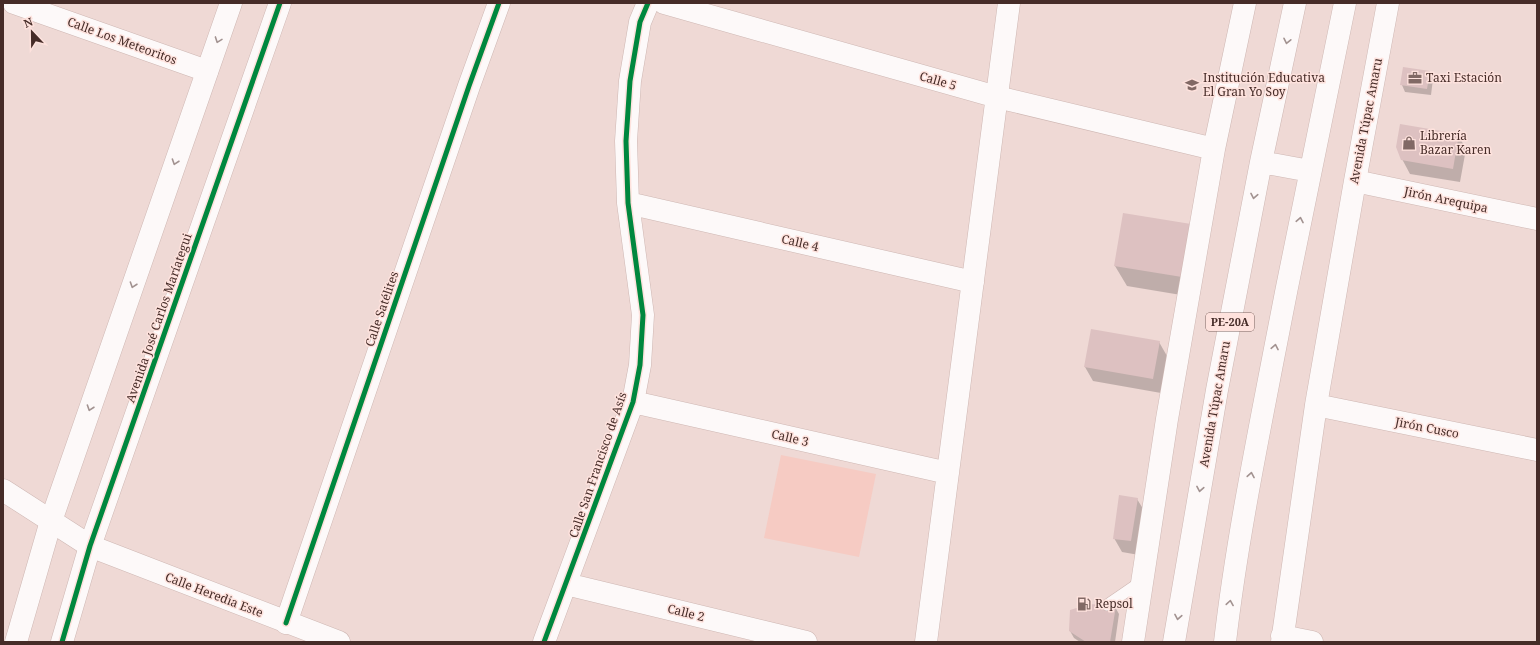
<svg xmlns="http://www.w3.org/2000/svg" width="1540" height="645" font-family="'Noto Serif',serif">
	<rect width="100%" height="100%" fill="#efd9d5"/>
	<!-- built -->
	<path fill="#f6cbc3" d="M781,455L876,474L859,557L764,538Z"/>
	<!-- shadow -->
	<path fill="#0003" d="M1429,72L1433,79L1431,95L1405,92L1402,85Z
		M1458,135L1466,149L1460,182L1410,174L1402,159Z
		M1190,225L1193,297L1127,286L1115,266Z
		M1159,342L1167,356L1161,393L1093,381L1085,367Z
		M1137,499L1145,512L1139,555L1122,552L1114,538Z
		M1115,607L1119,614L1115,642H1080L1074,638L1070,631Z"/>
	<!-- building -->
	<path fill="#ddc1c1" d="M1403,67L1430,71L1427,89L1400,85Z
		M1400,124L1459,134L1453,169L1401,160L1396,147Z
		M1123,213L1191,224L1182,277L1114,266Z
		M1091,329L1160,341L1153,379L1084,367Z
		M1119,495L1138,498L1131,541L1113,539Z
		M1090,604L1116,606L1110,642H1086L1069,631L1070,610Z"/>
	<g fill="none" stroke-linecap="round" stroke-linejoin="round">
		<!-- lane casing -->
		<g stroke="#ceb7b3" stroke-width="12">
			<path id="lane" d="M1107,605L1142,581"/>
		</g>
		<!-- street casing -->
		<g stroke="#ceb7b3" stroke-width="23">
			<path id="street" d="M14,3L207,71
				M664,3L997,97L1214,149
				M1355,181L1537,219
				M628,203L973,282
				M633,402L948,473
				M1316,405L1537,450
				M3,490L90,546L339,642
				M566,584L806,642
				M286,623L469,86L499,3
				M1282,636L1312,642
				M544,642L633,402L640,365L643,315L628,203L626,141L630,81L640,22L648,3
				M926,642L1009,3
				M1133,642L1167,419L1214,149L1245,3
				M1282,642L1316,405L1355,181L1388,3"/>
		</g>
		<!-- secondary casing -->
		<g stroke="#ceb7b3" stroke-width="23">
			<path id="secondary" d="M16,642L51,521L231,3
				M62,642L90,546L280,3"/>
		</g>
		<!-- highway casing -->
		<g stroke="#ceb7b3" stroke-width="23">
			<path id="highway" d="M1261,162L1310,171
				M1174,642L1217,390L1261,162L1295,3
				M1225,642C1236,547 1255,452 1273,359C1296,240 1320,121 1345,3"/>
		</g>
		<!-- lane -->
		<use href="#lane" stroke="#fdf9f9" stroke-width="11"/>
		<!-- street -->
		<use href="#street" stroke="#fdf9f9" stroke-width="22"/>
		<!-- secondary -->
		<use href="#secondary" stroke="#fdf9f9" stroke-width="22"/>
		<!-- highway -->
		<use href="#highway" stroke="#fdf9f9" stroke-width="22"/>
		<!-- cycleway casing -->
		<g stroke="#fee2dd" stroke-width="8">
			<path id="cycleway" d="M286,623L469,86L499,3
				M62,642L90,546L280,3
				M544,642L633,402L640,365L643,315L628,203L626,141L630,81L640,22L648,3"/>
		</g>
		<!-- cycleway -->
		<use href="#cycleway" stroke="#00873e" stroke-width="5"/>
	</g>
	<!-- one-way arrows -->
	<defs><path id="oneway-chevron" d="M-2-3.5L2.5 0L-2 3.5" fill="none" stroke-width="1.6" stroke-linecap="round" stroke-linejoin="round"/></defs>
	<g stroke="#a29290">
		<use href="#oneway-chevron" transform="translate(218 40) rotate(110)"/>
		<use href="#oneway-chevron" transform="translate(1287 41) rotate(102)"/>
		<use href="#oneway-chevron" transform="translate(175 162) rotate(109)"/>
		<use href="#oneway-chevron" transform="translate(1254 196) rotate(101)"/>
		<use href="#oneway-chevron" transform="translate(1300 220) rotate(-79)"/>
		<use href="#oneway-chevron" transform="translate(133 285) rotate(109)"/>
		<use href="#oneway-chevron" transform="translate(1275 347) rotate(-79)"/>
		<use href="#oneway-chevron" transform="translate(90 408) rotate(109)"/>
		<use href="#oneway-chevron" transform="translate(1251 475) rotate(-80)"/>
		<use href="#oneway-chevron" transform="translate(1200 489) rotate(100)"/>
		<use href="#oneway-chevron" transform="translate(1230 603) rotate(-81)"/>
		<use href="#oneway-chevron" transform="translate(1178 617) rotate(100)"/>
	</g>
	<!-- icons -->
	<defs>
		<g id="office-bare" transform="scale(1.08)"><path d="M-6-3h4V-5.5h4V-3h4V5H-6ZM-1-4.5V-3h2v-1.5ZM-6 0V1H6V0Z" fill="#816965" stroke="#fee2dd" stroke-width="2.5" paint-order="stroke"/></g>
		<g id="school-bare" transform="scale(1.08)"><path d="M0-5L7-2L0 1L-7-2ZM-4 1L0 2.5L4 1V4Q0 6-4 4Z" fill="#816965" stroke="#fee2dd" stroke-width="2.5" paint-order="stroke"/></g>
		<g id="shop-bare" transform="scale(1.08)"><path d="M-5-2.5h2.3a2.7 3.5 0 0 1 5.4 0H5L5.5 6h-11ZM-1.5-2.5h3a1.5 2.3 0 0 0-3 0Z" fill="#816965" stroke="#fee2dd" stroke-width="2.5" paint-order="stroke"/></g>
		<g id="fuel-bare" transform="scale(1.08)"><path d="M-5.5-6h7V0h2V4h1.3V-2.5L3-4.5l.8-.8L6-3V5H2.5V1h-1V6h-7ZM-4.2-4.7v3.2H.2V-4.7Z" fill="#816965" stroke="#fee2dd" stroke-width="2.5" paint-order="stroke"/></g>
	</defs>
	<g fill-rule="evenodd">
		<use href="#office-bare" x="1415" y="78"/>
		<use href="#school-bare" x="1192" y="85"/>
		<use href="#shop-bare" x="1409" y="143"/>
		<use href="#fuel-bare" x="1084" y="604"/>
	</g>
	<g text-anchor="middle" stroke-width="3" stroke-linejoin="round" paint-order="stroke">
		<!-- shield labels -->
		<rect fill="#fee2dd" stroke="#7d635e" stroke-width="1" x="1206" y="313" width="48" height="18" rx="3"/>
		<g font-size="11" font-weight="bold" fill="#462c28">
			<text x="1230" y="326">PE-20A</text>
		</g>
		<!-- street labels -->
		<g font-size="12" fill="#462c28" stroke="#fee2dd">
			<text transform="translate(122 41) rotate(20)" y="4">Calle Los Meteoritos</text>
			<text transform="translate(938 81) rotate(16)" y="4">Calle 5</text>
			<text transform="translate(1366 121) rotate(-79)" y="4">Avenida Túpac Amaru</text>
			<text transform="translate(1446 200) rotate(12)" y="4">Jirón Arequipa</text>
			<text transform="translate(800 243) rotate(13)" y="4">Calle 4</text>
			<text transform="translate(382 309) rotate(-71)" y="4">Calle Satélites</text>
			<text transform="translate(159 318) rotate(-71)" y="4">Avenida José Carlos Maríategui</text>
			<text transform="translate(1215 404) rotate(-80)" y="4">Avenida Túpac Amaru</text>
			<text transform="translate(1427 428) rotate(11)" y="4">Jirón Cusco</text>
			<text transform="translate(790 438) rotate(13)" y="4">Calle 3</text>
			<text transform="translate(598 465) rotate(-71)" y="4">Calle San Francisco de Asís</text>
			<text transform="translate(214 595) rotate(21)" y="4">Calle Heredia Este</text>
			<text transform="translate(686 613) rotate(14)" y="4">Calle 2</text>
		</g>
		<!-- poi labels -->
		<g font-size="12" fill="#462c28" stroke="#fee2dd" text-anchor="start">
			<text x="1203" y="82">Institución Educativa<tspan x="1203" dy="14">El Gran Yo Soy</tspan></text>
			<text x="1426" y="82">Taxi Estación</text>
			<text x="1420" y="140">Librería<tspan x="1420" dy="14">Bazar Karen</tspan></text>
			<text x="1095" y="608">Repsol</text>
		</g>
	</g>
	<!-- border -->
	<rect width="1540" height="645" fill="none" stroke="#462c28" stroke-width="8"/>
	<!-- north arrow -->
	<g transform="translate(32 32) rotate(338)" stroke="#fee2dd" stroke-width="3" paint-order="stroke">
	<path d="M0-3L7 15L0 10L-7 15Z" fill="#462c28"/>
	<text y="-6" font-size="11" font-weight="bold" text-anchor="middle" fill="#462c28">N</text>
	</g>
</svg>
